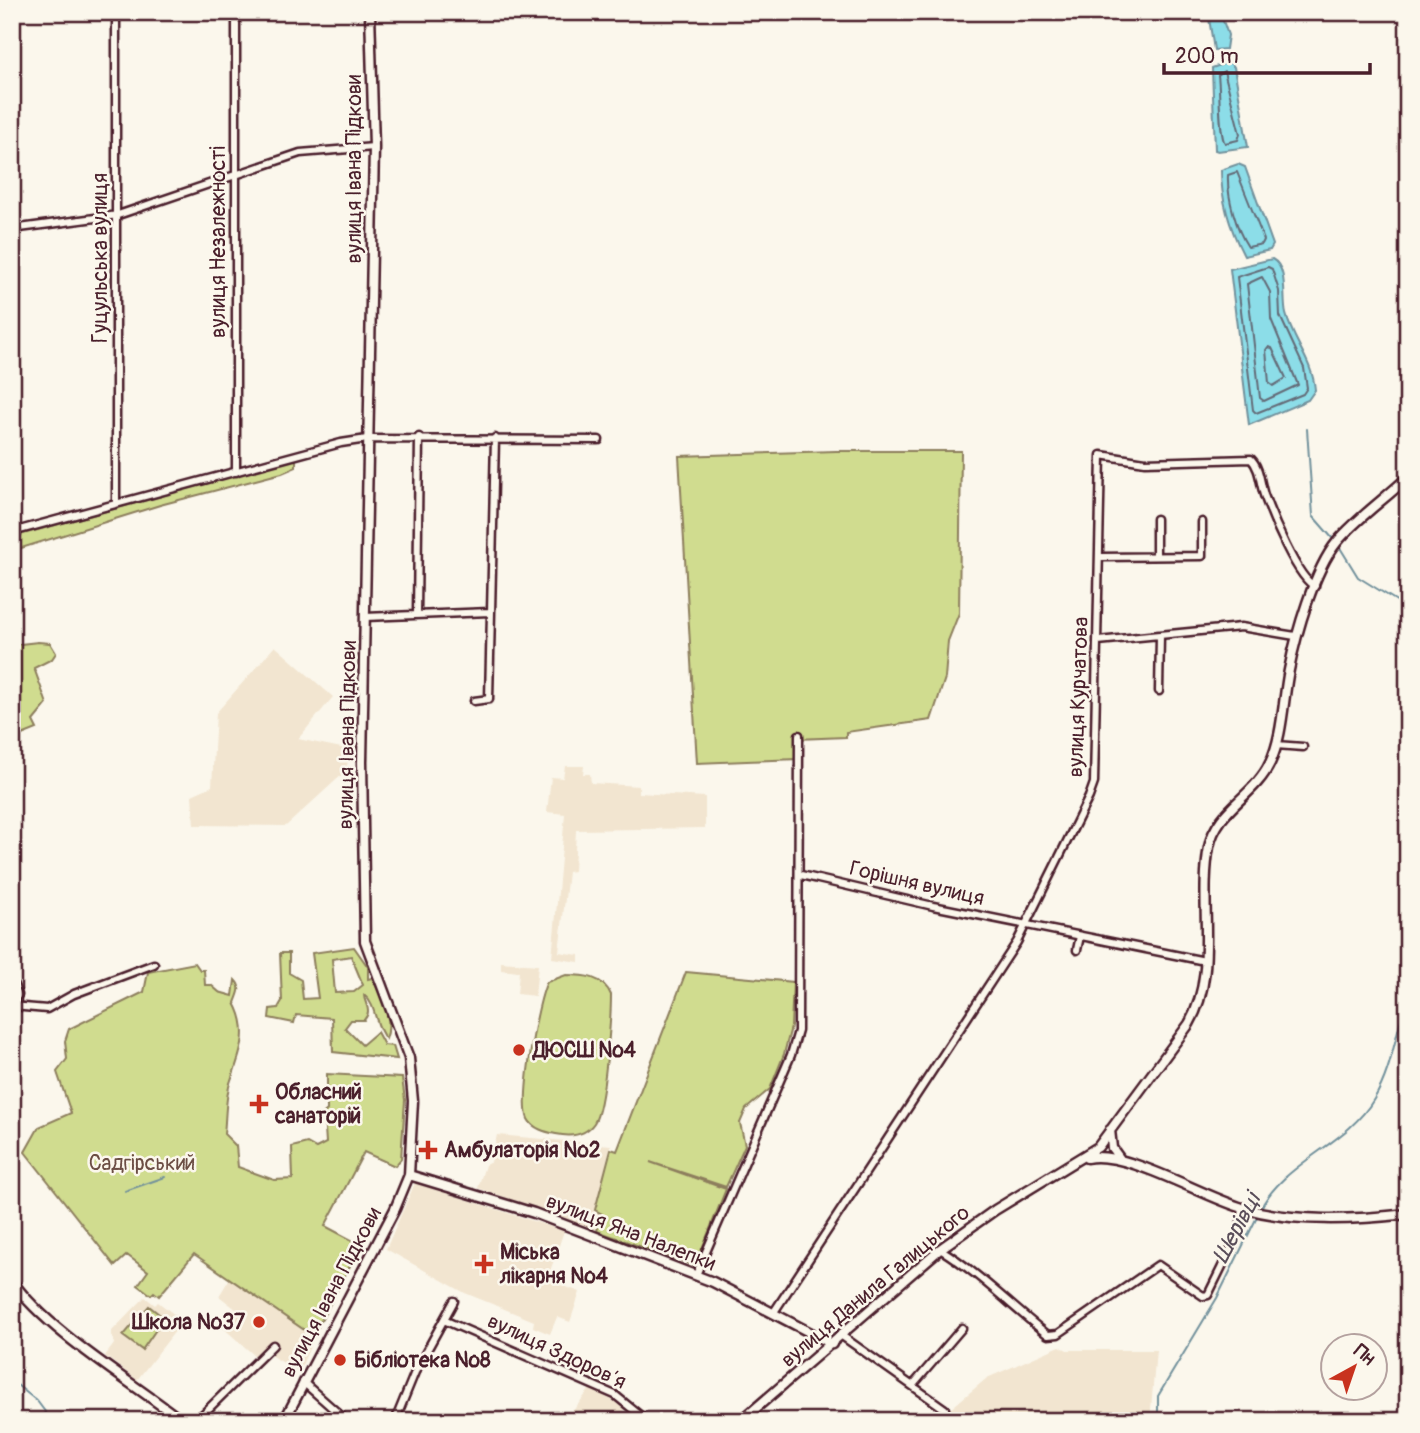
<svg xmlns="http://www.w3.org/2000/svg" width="1420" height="1433" font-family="Pangolin,sans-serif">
	<rect width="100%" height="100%" fill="#fbf7ec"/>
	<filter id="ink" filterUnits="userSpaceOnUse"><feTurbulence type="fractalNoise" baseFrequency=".0143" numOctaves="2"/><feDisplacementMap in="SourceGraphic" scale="14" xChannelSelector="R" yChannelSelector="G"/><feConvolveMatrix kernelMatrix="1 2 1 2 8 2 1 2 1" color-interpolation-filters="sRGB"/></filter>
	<g filter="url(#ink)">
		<!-- built -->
		<path fill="#f2e5d0" d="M275,646L333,697L298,739L356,751V756H349L346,771L286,826L194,825L192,795L212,786L216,713Z
			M565,766H584L583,774H590L591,783L639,786V793L705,797V828L576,830L574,871L568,872L559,952L579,955V962L552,958L565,814L547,812L551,777L563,778Z
			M501,962L538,965L535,996L517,994L519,972L501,970Z
			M497,1135L611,1145L595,1210L602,1214L596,1230L478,1188L485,1165L491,1162Z
			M415,1183L564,1231L547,1280L580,1292L570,1322L557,1317L550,1334L533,1327L534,1321L465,1293L386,1249Z
			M230,1278L311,1334L312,1342L299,1372L270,1355L263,1363L221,1326L237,1310L219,1296Z
			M145,1297L155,1305L158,1302L183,1321L137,1380L105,1356L114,1344L111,1332Z
			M1060,1346L1067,1350H1156L1150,1421H936L987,1378Z
			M590,1389L626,1407L617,1421H565Z"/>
		<!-- green -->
		<path fill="#d0dc8f" stroke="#8d7e5d" stroke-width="2" fill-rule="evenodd" d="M836,451H961L959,613L948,641L945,678L931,720L846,732V737L797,739L798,759L697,763L679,456Z
			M296,459V467L282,473L160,505L12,551V537Z
			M38,642L50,643L56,653L52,659L34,668L47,704L33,721L37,729L12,739V645Z
			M354,947L368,967V979L372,978C381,995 394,1020 386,1039C374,1026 377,1005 364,995C364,1004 373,1010 364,1020H351L345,1028L362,1045L377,1032L384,1045L393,1046L397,1059L333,1052L332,1018L296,1015L294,1023L269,1018L270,1009L278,1008L282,1001L280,953H289V973L301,980L303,999L318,998L312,953ZM351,956L363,985L354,992L335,993L332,959Z
			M195,963L200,970H204L205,985H211L219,992L233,996L235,980C243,988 238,994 235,1003C250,1030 241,1052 231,1080C225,1096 226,1117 224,1134L236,1146L238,1167L274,1180L293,1179L292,1147L307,1143L316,1148L326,1143L324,1113L327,1110V1074L402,1078L405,1100L401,1159L395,1166L364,1152L325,1226L361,1245L313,1336L194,1254L159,1296L154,1292L151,1295L138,1285L148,1271L127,1255L115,1266L25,1152L39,1127L71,1113L57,1072L67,1059L65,1041L69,1029L144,992L148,972Z
			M686,972L793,982L791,1027L784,1054L770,1089L746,1109L740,1123L745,1145L726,1187L650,1162L726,1189L695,1266L597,1231L602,1214L595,1210L611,1149L617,1151Z
			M566,975C584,975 603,976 611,995C611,1016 605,1107 594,1123C585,1136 570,1137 556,1134C546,1132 533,1129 528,1119C520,1101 537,1001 547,982Z
			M149,1306L164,1318L142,1350L123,1336Z"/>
		<!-- water -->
		<path fill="#8cdde8" stroke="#72919c" stroke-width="2" d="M1208,12H1220L1228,35L1226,49L1214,50Z
			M1229,62L1234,67L1248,147L1218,151L1215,150L1212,68Z
			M1238,164L1245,167L1273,245L1270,250L1244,256C1230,229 1221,200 1221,170Z
			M1272,259C1289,268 1282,298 1286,314C1293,341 1313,362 1315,390L1308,400L1249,425L1230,269Z"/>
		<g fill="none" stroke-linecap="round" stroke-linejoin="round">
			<!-- shore -->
			<path stroke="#646b77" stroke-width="2" d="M1224,71L1240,134L1238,140L1225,143C1219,137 1220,88 1218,75Z
				M1237,172L1264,240L1262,244L1248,247C1236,229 1227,197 1228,175Z
				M1268,267L1272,269L1279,291L1280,316L1304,368L1307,388L1303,394L1256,413L1253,410L1237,277Z
				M1262,277L1270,292L1271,319L1298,385L1264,401L1260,398L1247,284Z
				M1268,347L1272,348L1286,378L1273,386L1269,383L1266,350Z"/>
			<!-- stream -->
			<path stroke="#72919c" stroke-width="2" d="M1307,429L1313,516L1333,539
				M1339,546L1358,577L1408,608
				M125,1191L165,1177
				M1260,1210C1283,1162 1347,1145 1374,1099C1393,1068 1395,1031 1408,997
				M12,1381L37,1401L52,1421
				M1158,1421V1396L1217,1298L1258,1215"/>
			<!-- street casing -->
			<g stroke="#4a1f2b" stroke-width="11">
				<path id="street" d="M236,12V472
					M12,229L118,215L300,153L374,147
					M116,504V12
					M12,532L341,443L367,439L599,440
					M1156,556V519
					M1101,557L1202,556V522
					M417,615L419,437
					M365,617L490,612
					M1098,641L1241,627L1295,636
					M1159,691L1160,636
					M474,701L489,699L495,438
					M1276,745L1303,747
					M801,875L933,906L1205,961
					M1077,950L1080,936
					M12,981L18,995L12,1002
					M12,1006L47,1009L74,994L154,964
					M12,1022L15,1023
					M940,1249C979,1273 1012,1307 1048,1335L1058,1334L1158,1265L1203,1296L1208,1295L1240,1230L1243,1208
					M696,1275L791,1055L798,1031L799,735
					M774,1312L1017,942L1089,797L1094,783L1101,455L1145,462L1251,459C1260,468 1260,483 1264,495C1271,514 1298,580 1315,586
					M446,1321L615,1395L647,1421
					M842,1336L945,1409L935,1421
					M303,1382L347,1421
					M913,1385L962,1328
					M196,1421L273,1345
					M395,1421L415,1372L454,1301"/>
			</g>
			<!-- secondary casing -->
			<g stroke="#4a1f2b" stroke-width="13">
				<path id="secondary" d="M1110,1130L1112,1148L1120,1159
					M1087,1158C1127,1150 1201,1196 1243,1208C1296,1223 1354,1220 1408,1214
					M409,1175L534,1213L713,1282L832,1344
					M12,1281C48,1332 131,1381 182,1421
					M284,1421L395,1209L409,1175L413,1101L409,1058L365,941L362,762L374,147L370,12
					M741,1421L940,1249L995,1210L1098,1147L1189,1024C1219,972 1198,905 1209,847C1216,809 1255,796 1270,763C1283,736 1283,699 1289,670C1296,634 1314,570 1337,542C1357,518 1385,499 1408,477"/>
			</g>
			<!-- street -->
			<use href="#street" stroke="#fbf7ec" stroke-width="6"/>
			<!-- secondary -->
			<use href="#secondary" stroke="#fbf7ec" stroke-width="8"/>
		</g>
	</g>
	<!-- markers -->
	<g fill="#c8321e" stroke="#fbf7ec" stroke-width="2.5">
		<circle cx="519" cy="1050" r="7"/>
		<path d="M255.5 1093.5h7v7h7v7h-7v7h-7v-7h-7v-7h7z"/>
		<path d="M424.5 1139.5h7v7h7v7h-7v7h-7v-7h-7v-7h7z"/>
		<path d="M480.5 1253.5h7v7h7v7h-7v7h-7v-7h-7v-7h7z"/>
		<circle cx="259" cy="1322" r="7"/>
		<circle cx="340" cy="1360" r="7"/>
	</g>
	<g text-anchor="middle" stroke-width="5" stroke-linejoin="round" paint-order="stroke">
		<!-- street labels -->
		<g font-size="21" fill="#4a1f2b" stroke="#fbf7ec">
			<text transform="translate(354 169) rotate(-90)" y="7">вулиця Івана Підкови</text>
			<text transform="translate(218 242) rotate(-90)" y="7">вулиця Незалежності</text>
			<text transform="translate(100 258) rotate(-90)" y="7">Гуцульська вулиця</text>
			<text transform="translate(1078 697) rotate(-88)" y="7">вулиця Курчатова</text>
			<text transform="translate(347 735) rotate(-89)" y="7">вулиця Івана Підкови</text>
			<text transform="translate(917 883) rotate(13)" y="7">Горішня вулиця</text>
			<text transform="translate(631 1232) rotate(21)" y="7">вулиця Яна Налепки</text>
			<text transform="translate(875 1286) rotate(-40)" y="7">вулиця Данила Галицького</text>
			<text transform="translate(331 1292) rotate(-62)" y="7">вулиця Івана Підкови</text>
			<text transform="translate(557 1351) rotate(25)" y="7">вулиця Здоровʼя</text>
		</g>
		<!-- poi labels -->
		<g font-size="21" font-weight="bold" fill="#4a1f2b" stroke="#fbf7ec" text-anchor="start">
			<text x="533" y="1057">ДЮСШ №4</text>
			<text x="275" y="1099">Обласний<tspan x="275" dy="24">санаторій</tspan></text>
			<text x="444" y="1157">Амбулаторія №2</text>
			<text x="500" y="1259">Міська<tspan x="500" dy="24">лікарня №4</tspan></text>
			<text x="245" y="1329" text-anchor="end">Школа №37</text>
			<text x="354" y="1367">Бібліотека №8</text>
		</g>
		<!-- park labels -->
		<g font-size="21" fill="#6c4e44" stroke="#fbf7ec">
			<text x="142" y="1170">Садгірський</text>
		</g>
		<!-- water labels -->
		<g font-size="23" font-style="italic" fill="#5a4e5a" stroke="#fbf7ec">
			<text transform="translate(1236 1228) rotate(-62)" y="8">Шерівці</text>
		</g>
	</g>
	<!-- margin -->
	<rect width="1420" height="1433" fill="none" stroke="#fbf7ec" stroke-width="42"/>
	<rect x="21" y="21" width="1378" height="1391" fill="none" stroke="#4a1f2b" stroke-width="2.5" filter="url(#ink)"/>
	<!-- north arrow -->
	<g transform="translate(1354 1367) rotate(40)"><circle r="33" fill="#fbf7ec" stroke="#b4a19f" stroke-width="2"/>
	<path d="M0-5L12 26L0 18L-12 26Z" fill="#c8321e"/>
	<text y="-10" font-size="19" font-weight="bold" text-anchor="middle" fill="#4a1f2b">Пн</text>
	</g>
	<!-- scale -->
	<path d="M1164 63v10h206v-10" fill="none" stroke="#4a1f2b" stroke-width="3.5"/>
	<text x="1175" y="63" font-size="21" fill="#4a1f2b" stroke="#fbf7ec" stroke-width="5" paint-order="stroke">200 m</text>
</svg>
